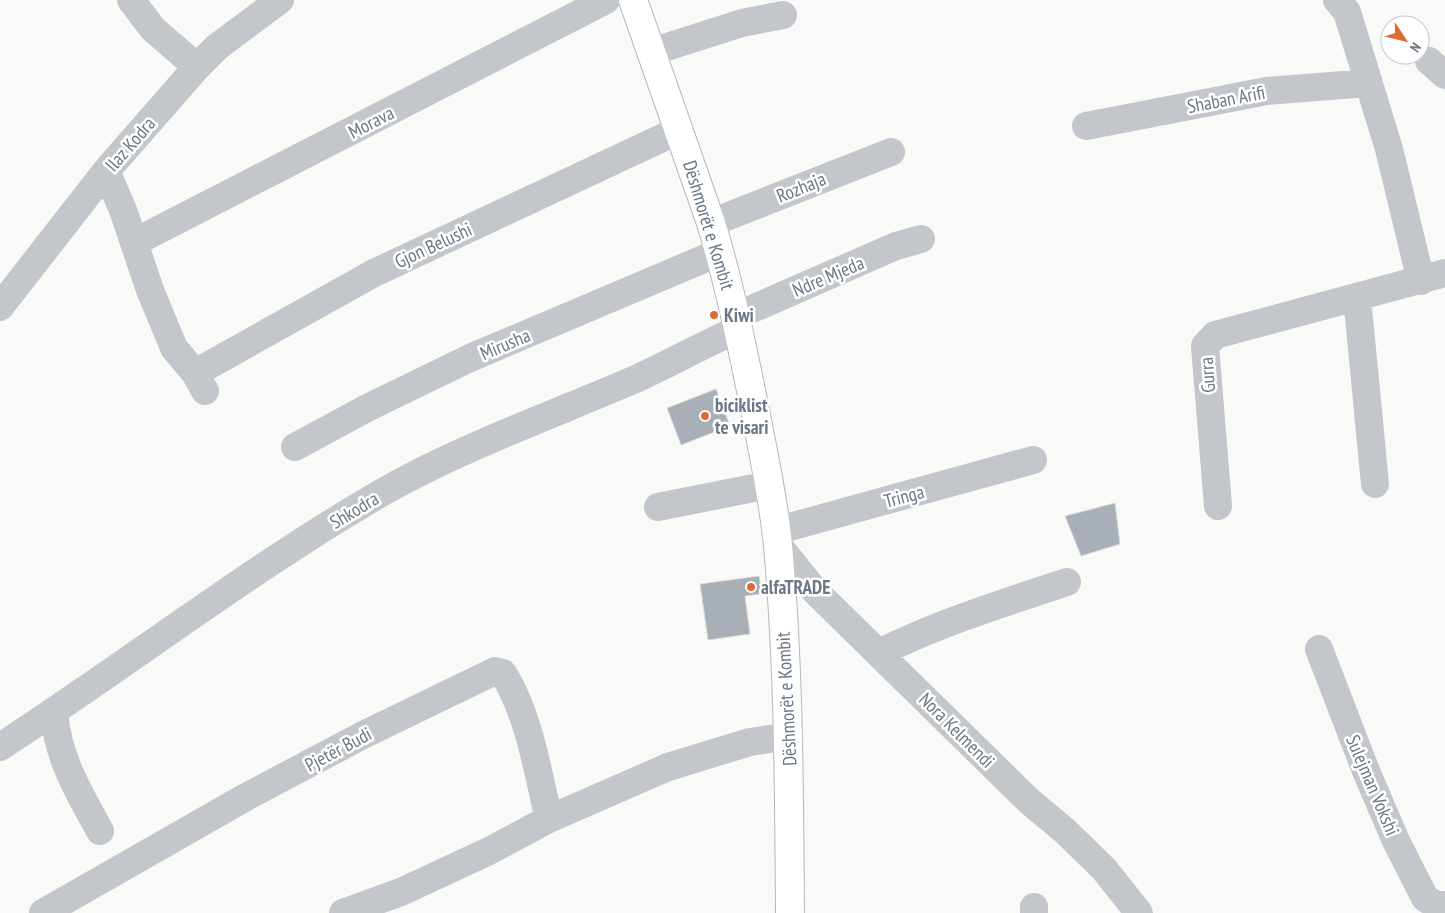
<svg xmlns="http://www.w3.org/2000/svg" width="1445" height="913" font-family="'PT Sans Narrow',sans-serif">
	<rect width="100%" height="100%" fill="#f9f9f7"/>
	<!-- building -->
	<path fill="#a8afb7" stroke="#dbdbda" d="M716,389L730,426L681,445L667,408Z
		M1115,503L1120,544L1081,556L1065,516Z
		M759,576L762,594L745,596L750,634L708,640L700,584Z"/>
	<g fill="none" stroke-linecap="round" stroke-linejoin="round">
		<!-- major casing -->
		<g stroke="#b4b8bd" stroke-width="30">
			<path id="major" d="M633,0L711,223C730,286 743,351 756,415C764,458 774,502 778,546C789,668 789,791 790,913"/>
		</g>
		<!-- minor -->
		<path stroke="#c3c6ca" stroke-width="28" d="M131,0L153,29L197,67
			M1337,0L1347,12L1389,149L1421,281
			M651,52L742,23L783,15
			M1429,61L1445,75
			M1086,126L1267,91L1368,83
			M106,171L123,210L150,290L174,348L195,373L205,391
			M711,223L891,152
			M135,242L606,0
			M1357,297L1375,484
			M0,307L106,171L197,67L217,47L280,0
			M736,316L896,246L921,239
			M195,373L374,273L679,130
			M295,447L367,408L470,358L720,252
			M1218,506L1205,346L1215,335L1445,273
			M658,507L769,485
			M775,531L1033,460
			M778,545L815,591L1029,801L1065,831L1104,869L1139,913
			M1319,649L1366,771L1396,841L1425,898L1436,905H1445
			M879,653C939,623 1003,603 1067,582
			M54,712C58,759 78,791 100,831
			M0,747C128,664 249,570 381,493C460,448 547,417 631,381C667,365 702,345 739,329
			M43,913L246,797L363,735L495,671L503,673C530,717 537,770 549,819
			M343,913L401,892L489,851L549,819L668,767L750,742L789,736
			M1034,913V907"/>
		<!-- major -->
		<use href="#major" stroke="#fff" stroke-width="28"/>
	</g>
	<!-- markers -->
	<g fill="#dd6b34" stroke="#fff" stroke-width="2">
		<circle cx="714" cy="315" r="5"/>
		<circle cx="705" cy="416" r="5"/>
		<circle cx="751" cy="587" r="5"/>
	</g>
	<g text-anchor="middle" stroke-width="5" stroke-linejoin="round" paint-order="stroke">
		<!-- street labels -->
		<g font-size="19" fill="#6a7787" stroke="#fff">
			<text transform="translate(1226 99) rotate(-11)" y="7">Shaban Arifi</text>
			<text transform="translate(371 122) rotate(-27)" y="7">Morava</text>
			<text transform="translate(130 144) rotate(-49)" y="7">Ilaz Kodra</text>
			<text transform="translate(801 187) rotate(-22)" y="7">Rozhaja</text>
			<text transform="translate(709 225) rotate(73)" y="7">Dëshmorët e Kombit</text>
			<text transform="translate(433 245) rotate(-25)" y="7">Gjon Belushi</text>
			<text transform="translate(828 276) rotate(-23)" y="7">Ndre Mjeda</text>
			<text transform="translate(505 344) rotate(-23)" y="7">Mirusha</text>
			<text transform="translate(1207 375) rotate(-94)" y="7">Gurra</text>
			<text transform="translate(904 496) rotate(-15)" y="7">Tringa</text>
			<text transform="translate(354 510) rotate(-31)" y="7">Shkodra</text>
			<text transform="translate(786 699) rotate(-93)" y="7">Dëshmorët e Kombit</text>
			<text transform="translate(957 730) rotate(45)" y="7">Nora Kelmendi</text>
			<text transform="translate(338 749) rotate(-28)" y="7">Pjetër Budi</text>
			<text transform="translate(1373 785) rotate(67)" y="7">Sulejman Vokshi</text>
		</g>
		<!-- poi labels -->
		<g font-size="19" font-weight="bold" fill="#6a7787" stroke="#fff" text-anchor="start">
			<text x="724" y="322">Kiwi</text>
			<text x="715" y="412">biciklist<tspan x="715" dy="22">te visari</tspan></text>
			<text x="761" y="594">alfaTRADE</text>
		</g>
	</g>
	<!-- north arrow -->
	<g transform="translate(1405 40) rotate(125)"><circle r="24" fill="#ffffff" stroke="#c3c9cf"/>
	<path d="M0-4L9 19L0 12L-9 19Z" fill="#dd6b34"/>
	<text y="-8" font-size="14" font-weight="bold" text-anchor="middle" fill="#6a7787">N</text>
	</g>
</svg>
